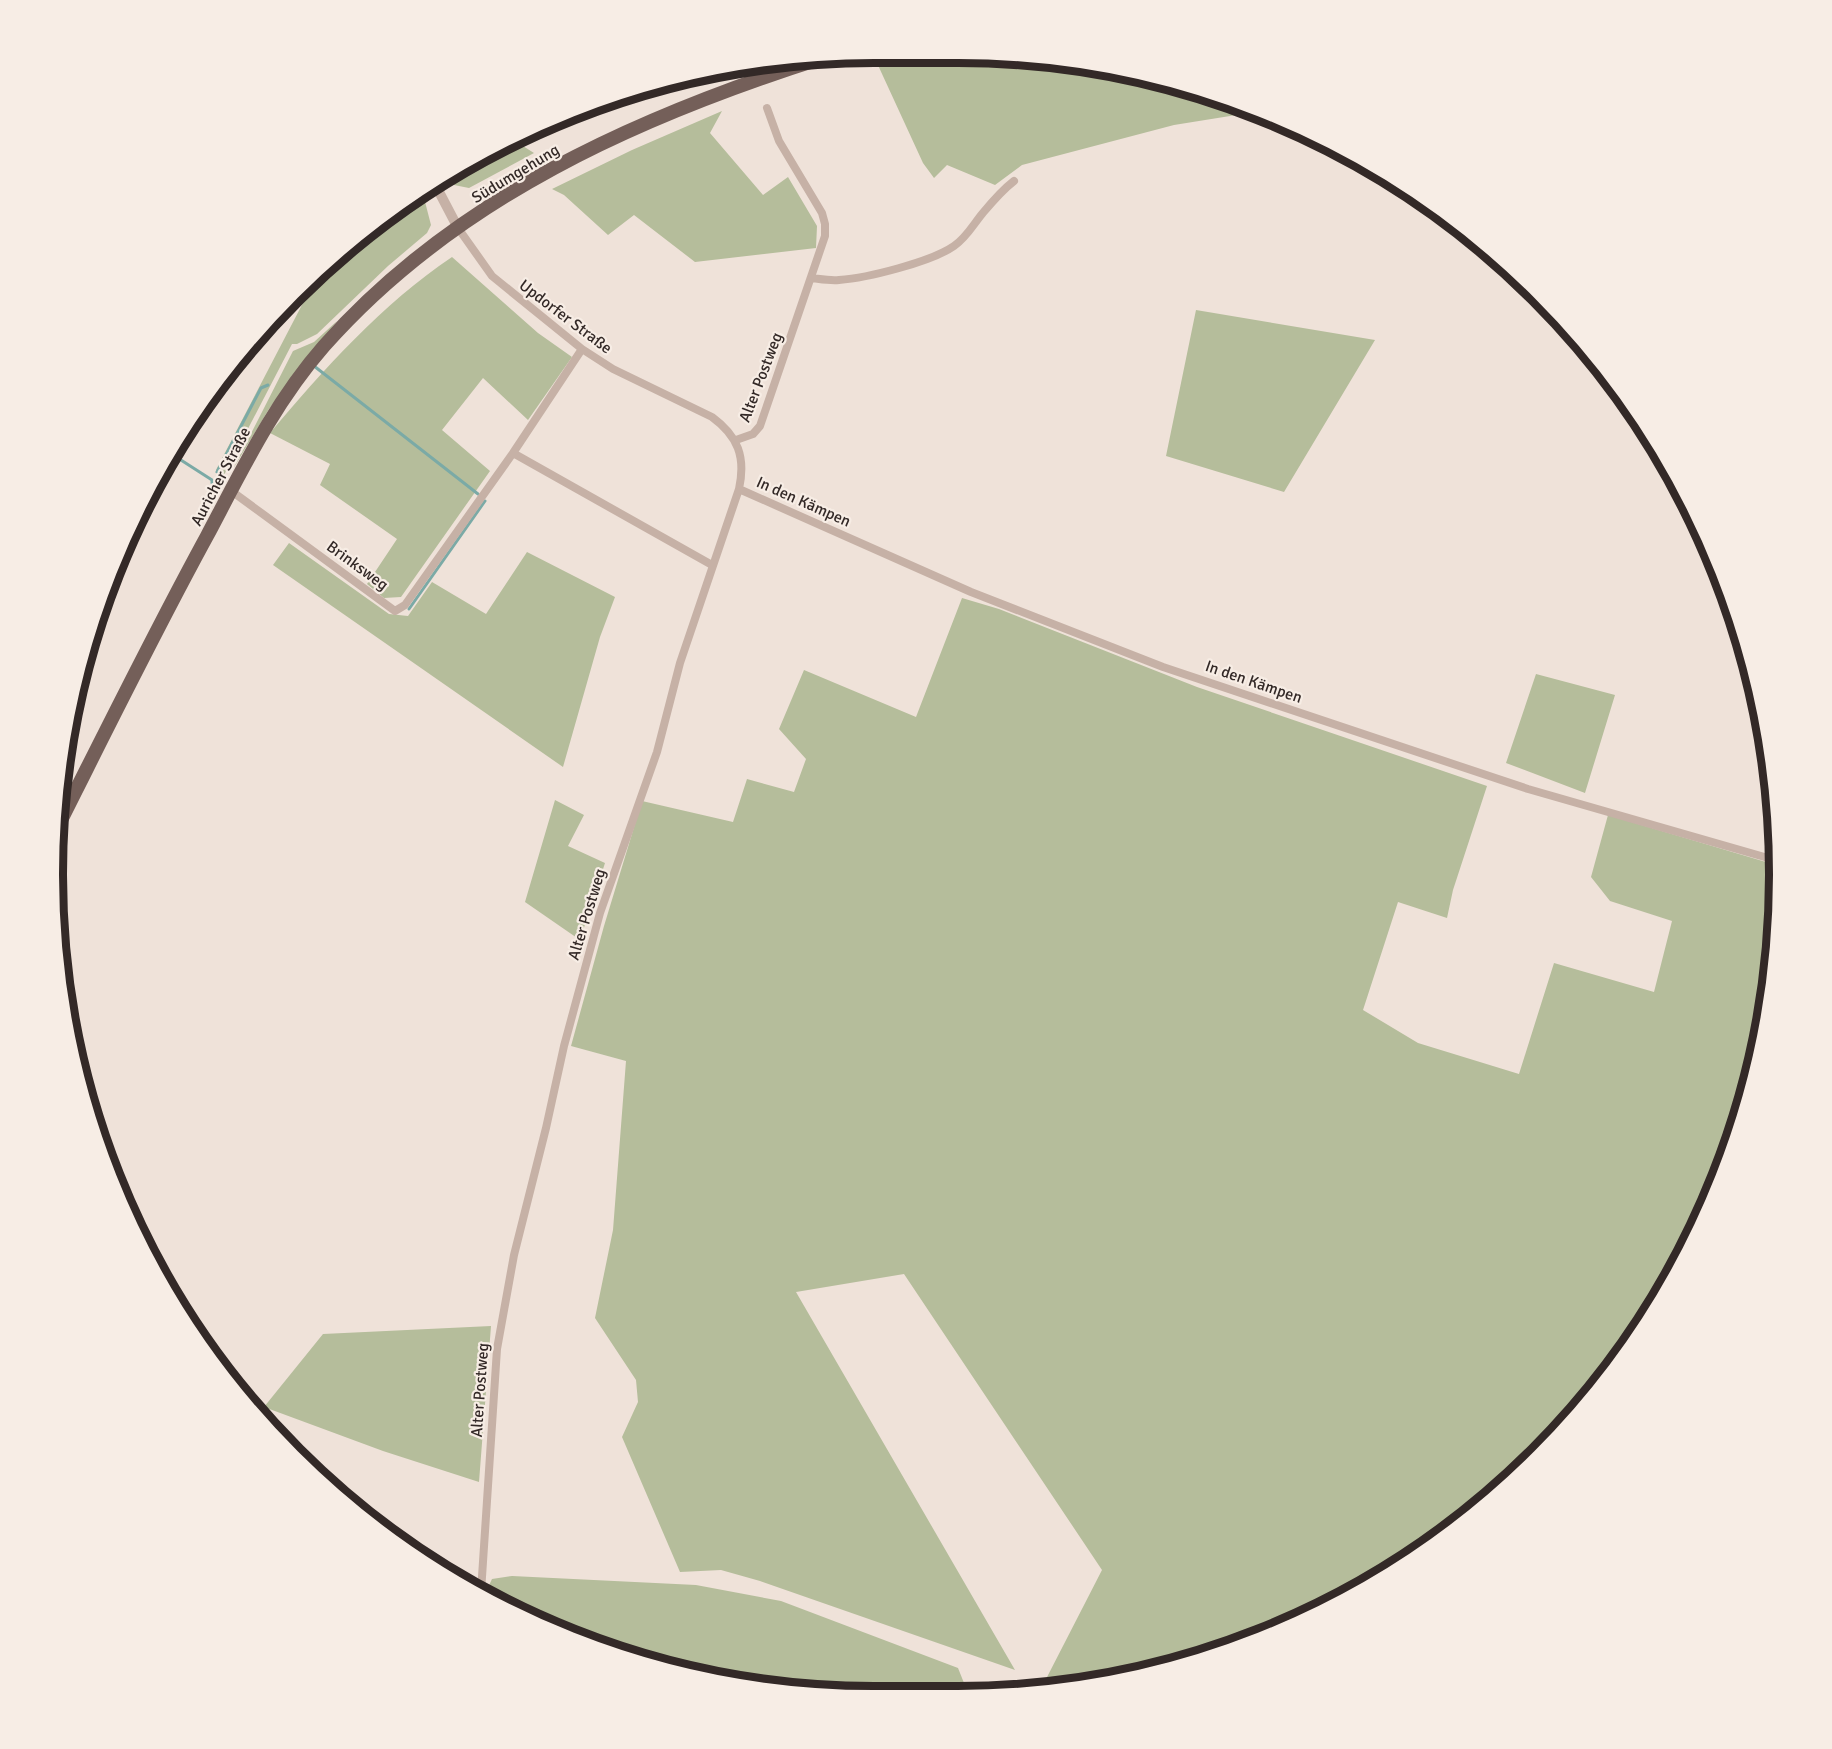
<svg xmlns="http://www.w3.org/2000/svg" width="1832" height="1749" font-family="Signika,sans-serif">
	<rect width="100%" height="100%" fill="#efe2d9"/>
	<!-- green -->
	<path fill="#b5bd9b" d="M901,53L1012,54L1171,81L1255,112L1174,125L1022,165L995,185L947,165L934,178L923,163L877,63Z
		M722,111L710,133L763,195L788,177L817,226L816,248L695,262L634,215L608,235L564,195L552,189L632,150Z
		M515,141L534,153L469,188L454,185L449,179Z
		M423,194L431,225L427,233L388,266L317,334L297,344H292L224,475L216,470L317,276L374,222Z
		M452,257L538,333L572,357L528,420L483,378L442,430L490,471L401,597L384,598L367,584L397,539L320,485L330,464L270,433C324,369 382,304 452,257Z
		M1196,310L1375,340L1284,492L1166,456Z
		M337,321L269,409L233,469L293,351L314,342Z
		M289,543L389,614L408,616L432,582L486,614L527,552L615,597L600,637L563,767L273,565Z
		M962,598L999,609L1197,687L1487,786L1453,890L1447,918L1398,902L1363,1010L1418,1043L1519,1074L1554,963L1654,992L1672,921L1610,901L1591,877L1608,815L1776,865L1778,929L1751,1088L1695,1238L1609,1375L1499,1493L1368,1587L1221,1653L1067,1689L1045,1681L1102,1570L904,1274L796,1292L1015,1670L760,1581L721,1570L680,1572L622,1437L638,1402L636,1380L595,1318L613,1230L626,1061L571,1046L604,926L642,801L733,822L747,779L794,792L806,759L779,729L804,670L916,717Z
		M1536,674L1615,695L1585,793L1506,763Z
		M555,800L584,815L568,846L605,863L580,940L525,902Z
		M491,1326L479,1482L383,1451L264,1407L323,1334Z
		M512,1576L696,1585L781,1601L958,1668L968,1693L874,1696L714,1681L560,1634L485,1594L492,1579Z"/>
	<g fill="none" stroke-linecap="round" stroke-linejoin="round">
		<!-- stream -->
		<path stroke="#7baaa6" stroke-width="3" d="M314,366L478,494
			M170,453L212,480V483
			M217,472L261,388L268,385
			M409,609L485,501"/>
		<!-- minor -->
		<path stroke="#c6b1a6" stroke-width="8" d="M458,228L492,276L582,349L613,369L712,417C738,436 746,457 739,489L680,663L657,752L600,913L564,1046L546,1128L514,1255L497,1349L481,1592
			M811,278C820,279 830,281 839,280C867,278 931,262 954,246C966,238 973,225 982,214C992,202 1001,191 1014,181
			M736,440L753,434L760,426L825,236V224L822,213L779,141L767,108
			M513,453L712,565
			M739,489L971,592L1163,667L1528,789L1775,860
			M230,490L395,611L405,605L513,453L582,349"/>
		<!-- tertiary -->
		<path stroke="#c6b1a6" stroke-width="10" d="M436,186L458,228"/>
		<!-- primary -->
		<path stroke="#745f59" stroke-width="14" d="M55,832C105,733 154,633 207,536C242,470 274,403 324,346C456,197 639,116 825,57"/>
	</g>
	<g text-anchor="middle" stroke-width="4.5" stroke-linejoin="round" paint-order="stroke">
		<!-- street labels -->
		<g font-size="16" fill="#332927" stroke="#f7ede5">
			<text transform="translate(515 173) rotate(-31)" y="6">Südumgehung</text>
			<text transform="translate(566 316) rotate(37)" y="6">Updorfer Straße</text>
			<text transform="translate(760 377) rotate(-69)" y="6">Alter Postweg</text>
			<text transform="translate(220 476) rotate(-62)" y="6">Auricher Straße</text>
			<text transform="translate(804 501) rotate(24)" y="6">In den Kämpen</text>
			<text transform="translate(358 565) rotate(36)" y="6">Brinksweg</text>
			<text transform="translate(1254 681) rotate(19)" y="6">In den Kämpen</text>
			<text transform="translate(586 914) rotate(-73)" y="6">Alter Postweg</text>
			<text transform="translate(479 1390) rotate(-86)" y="6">Alter Postweg</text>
		</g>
	</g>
	<!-- crop -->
	<path d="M0 0H1832V1749H0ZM874 63H958A811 811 0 0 1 1769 874V875A811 811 0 0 1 958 1686H874A811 811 0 0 1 63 875V874A811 811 0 0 1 874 63Z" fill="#f7ede5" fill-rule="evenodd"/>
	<path fill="none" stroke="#332927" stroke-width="8" d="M874 63H958A811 811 0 0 1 1769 874V875A811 811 0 0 1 958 1686H874A811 811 0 0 1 63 875V874A811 811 0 0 1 874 63Z"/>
</svg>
